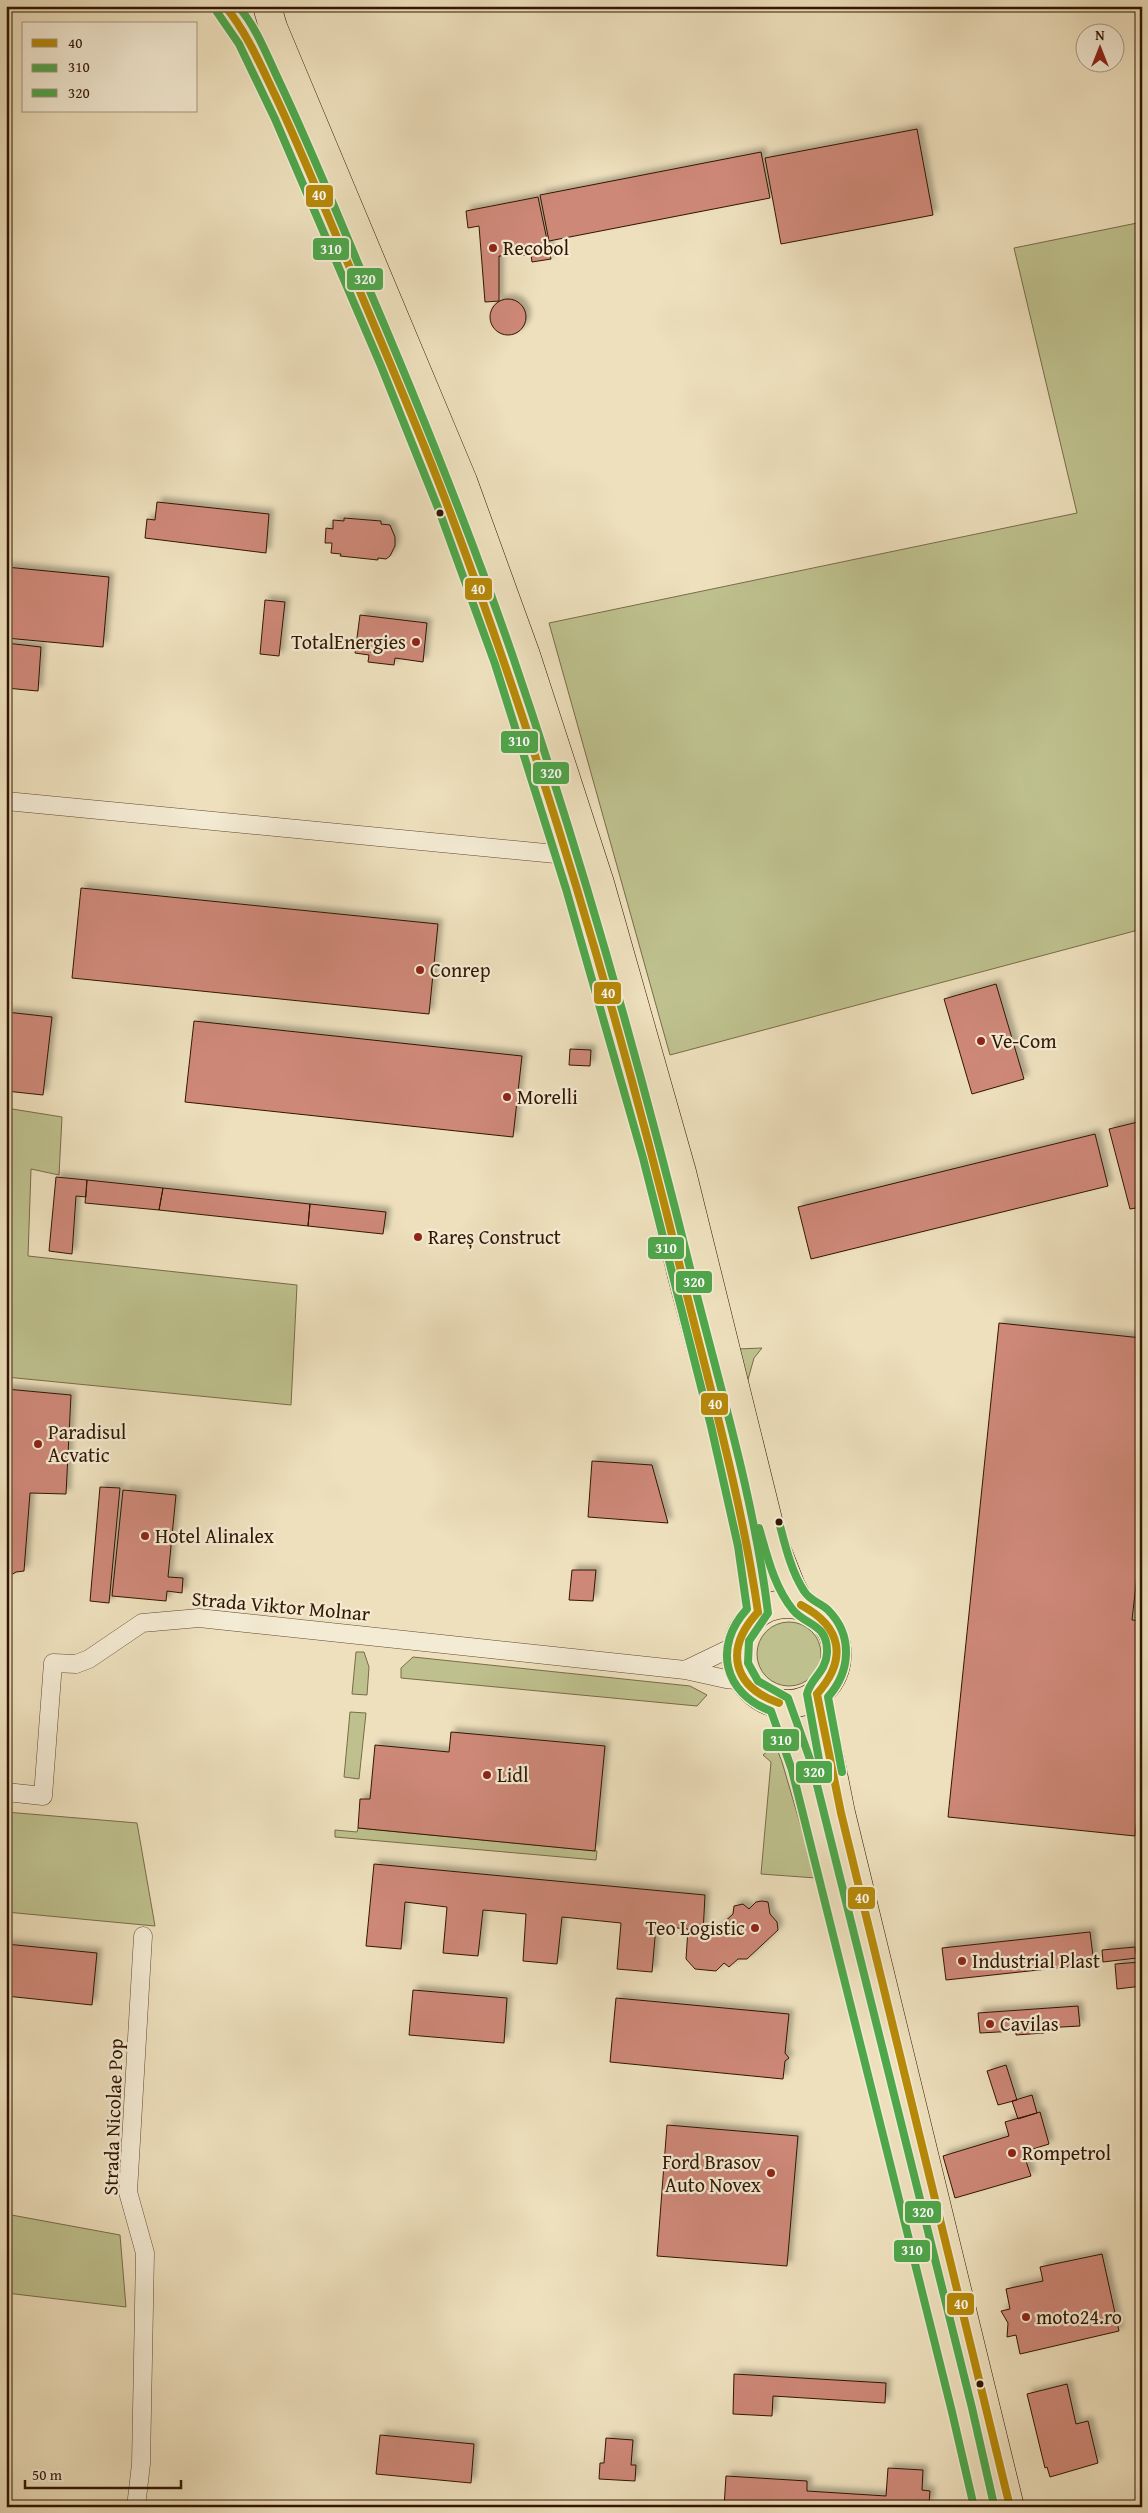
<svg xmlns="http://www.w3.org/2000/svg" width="1148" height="2513" font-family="'Gentium Book Plus',serif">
	<defs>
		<filter id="shadow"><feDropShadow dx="4.5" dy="-4.5" stdDeviation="2.5" flood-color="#0004"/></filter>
	</defs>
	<rect width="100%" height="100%" fill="#eee0bd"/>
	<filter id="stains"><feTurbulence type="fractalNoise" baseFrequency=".004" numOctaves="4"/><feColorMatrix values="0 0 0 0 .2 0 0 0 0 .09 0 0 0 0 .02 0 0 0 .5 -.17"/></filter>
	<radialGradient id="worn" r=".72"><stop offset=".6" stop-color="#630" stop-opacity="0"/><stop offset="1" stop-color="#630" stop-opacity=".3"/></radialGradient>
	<!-- green -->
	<path fill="#bec18e" stroke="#786c48" d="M1142,222V929L670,1055L549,623L1077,513L1014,248Z
		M6,1108L62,1117L59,1175L31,1169L28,1256L297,1285L291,1405L6,1377Z
		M762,1348L754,1358L747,1383L738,1349Z
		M757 1654a32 32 0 1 1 64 0a32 32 0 1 1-64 0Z
		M356,1652H364L369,1667L367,1695L352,1694Z
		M413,1657L690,1686L707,1695L697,1706L401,1678V1668Z
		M350,1712L366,1713L359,1779L344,1777Z
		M777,1749L782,1762L816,1878L761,1874L771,1762L763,1755L769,1750Z
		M6,1812L137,1823L155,1926L6,1912Z
		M358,1828L597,1851L596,1860L335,1837V1830L357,1832Z
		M6,2214L120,2235L126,2307L6,2293Z"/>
	<!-- building -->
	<path fill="#ce8878" stroke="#311601" filter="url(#shadow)" d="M917,129L933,215L781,244L765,158Z
		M761,152L770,198L549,241L540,195Z
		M538,197L551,259L532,262L531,255L499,256V301L485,302L479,226L468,228L466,211Z
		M490 317a18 18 0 1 1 36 0a18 18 0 1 1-36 0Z
		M157,502L269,514L266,553L145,538L147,519L155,520Z
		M344,518L381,521V524L390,525L395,537V546L390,556L386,559L378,558V560L340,556L341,554L331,553L332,543H325L326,528L333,529V520L344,521Z
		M6,567L109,577L103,647L6,638Z
		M265,600L285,602L279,656L260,654Z
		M360,615L427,623L423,662L395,658L394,665L368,662L369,655L355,653Z
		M6,643L41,647L38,691L6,688Z
		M81,888L438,924L429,1014L72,978Z
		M996,984L1024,1079L972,1094L944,999Z
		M6,1012L52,1017L43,1095L6,1091Z
		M194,1021L522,1056L513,1137L185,1102Z
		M570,1049L591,1050L590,1066L569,1065Z
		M1142,1121V1207L1130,1209L1109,1129Z
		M1095,1134L1108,1186L811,1259L798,1207Z
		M56,1177L87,1180L86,1197L76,1196L72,1254L49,1251Z
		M87,1180L163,1188L159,1210L85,1203Z
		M163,1188L310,1204L308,1226L159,1210Z
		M310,1204L386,1212L383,1234L308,1226Z
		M999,1323L1142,1338V1530L1132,1620L1142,1621V1767L1135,1836L948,1817Z
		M6,1389L71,1395L66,1494L30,1493L24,1571L16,1572L6,1578Z
		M592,1461L652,1465L668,1523L588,1517Z
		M100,1487L120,1488L109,1603L90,1601Z
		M123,1490L176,1495L168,1577L183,1578L182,1593L167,1591L166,1601L112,1596Z
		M572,1570H596L593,1601L569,1600Z
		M451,1732L605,1746L595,1851L358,1828L360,1799H370L375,1745L449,1752Z
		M374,1864L705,1895L703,1933L709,1936L733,1914L734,1906L743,1904L749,1909L756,1902L762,1901L768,1902L770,1914L777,1922L778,1930L747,1959H738L729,1967L724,1963L716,1971L695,1969L686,1959L688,1929L656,1926L652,1972L617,1969L621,1923L562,1917L557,1964L523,1961L526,1914L483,1910L478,1956L443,1953L447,1907L405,1902L401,1949L366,1946Z
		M1090,1932L1094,1964L946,1980L942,1948Z
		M6,1944L97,1953L92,2005L6,1996Z
		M1135,1947L1137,1958L1103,1962L1102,1950Z
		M1141,1962L1142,1986L1117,1989L1115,1964Z
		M413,1990L507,1998L504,2043L409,2035Z
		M616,1998L789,2014L785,2053L789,2058L785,2061L783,2079L610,2062Z
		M1078,2006L1080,2026L1044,2028V2033L1016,2035V2031L980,2033L978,2013Z
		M1006,2065L1017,2100L998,2105L987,2071Z
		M1032,2095L1037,2113L1018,2119L1012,2101Z
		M1040,2112L1049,2144L1023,2152L1031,2176L955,2198L943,2156L1009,2136L1005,2122Z
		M667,2125L798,2136L787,2266L657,2256Z
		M1102,2254L1119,2331L1020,2354L1016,2335L1007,2337L1008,2323L1001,2311L1010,2309L1006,2289L1043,2281L1040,2267Z
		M734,2374L886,2383L885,2403L773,2396L772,2416L733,2414Z
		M1067,2384L1076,2424L1088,2421L1098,2463L1050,2477L1047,2467L1045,2468L1027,2394Z
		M380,2435L474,2444L471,2483L376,2474Z
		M606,2438L633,2440L631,2465H636L635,2481L599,2479L600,2463H604Z
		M888,2468L923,2470L922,2490L930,2491L929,2504H921V2507H724L726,2476L807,2481V2491L886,2496Z"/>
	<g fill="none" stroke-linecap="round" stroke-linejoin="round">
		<!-- minor casing -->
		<g stroke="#604830" stroke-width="19">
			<path id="minor" d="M6,801L566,855
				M685,1670L737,1645
				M6,1792L43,1796L53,1663L76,1664L89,1659L142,1623L199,1618L685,1670L726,1679L745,1681
				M136,2507L141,2464L145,2253L128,2192L143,1936"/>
		</g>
		<!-- primary casing -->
		<g stroke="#311601" stroke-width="29">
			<path id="primary" d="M225,6L236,19L248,39L284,115L390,362L449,509L504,661L576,886L653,1155L682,1276L721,1424L748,1544L758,1612
				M267,6L273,27L463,481L526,655L600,883L682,1172L773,1540L791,1586L801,1605
				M737 1654a50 50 0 1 1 100 0a50 50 0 1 1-100 0Z
				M817,1694L841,1813L1010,2507
				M779,1703L802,1767L815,1817L962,2410L984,2507"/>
		</g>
		<!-- minor -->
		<use href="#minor" stroke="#f4ebd4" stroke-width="18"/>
		<!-- primary -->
		<use href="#primary" stroke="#eee0bd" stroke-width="28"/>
		<!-- bus-1 casing -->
		<g stroke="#f4ebd4" stroke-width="11">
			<path id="bus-1" d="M225,6C247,33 260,64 275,95C303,154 327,215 353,275C386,354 420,432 450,512C543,760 618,1014 681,1271C709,1385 741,1496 758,1612
				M801,1605C842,1627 848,1659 817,1694
				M758,1612C724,1649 732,1686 779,1703
				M817,1694L841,1813L1010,2507"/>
		</g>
		<!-- bus-2 casing -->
		<g stroke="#f4ebd4" stroke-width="11">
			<path id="bus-2" d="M217,12L239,44L275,119L381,366L440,513L495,664L566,889L643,1158L711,1426L738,1546L747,1609C713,1646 723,1693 771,1711L792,1770L952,2412L974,2507
				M759,1528C767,1555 774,1587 793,1610C806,1626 828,1623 827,1653C826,1672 810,1679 807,1694L822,1776"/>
		</g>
		<!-- bus-3 casing -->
		<g stroke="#f4ebd4" stroke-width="11">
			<path id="bus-3" d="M238,6C257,28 267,56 279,81C307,140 332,201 357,261C413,391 467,523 513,657C582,859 640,1065 691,1272C719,1385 754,1497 768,1613L749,1641L748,1663L758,1681L788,1698L812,1765L972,2408L994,2505
				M779,1522C785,1545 791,1571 804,1591C810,1601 821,1603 828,1610C853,1635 851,1671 828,1697L842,1772"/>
		</g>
		<!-- bus-1 -->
		<use href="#bus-1" stroke="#b78a09" stroke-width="8"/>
		<!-- bus-2 -->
		<use href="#bus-2" stroke="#4ea74b" stroke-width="8"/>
		<!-- bus-3 -->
		<use href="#bus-3" stroke="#4ea74b" stroke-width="8"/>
	</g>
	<!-- markers -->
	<g fill="#8f2418" stroke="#f4ebd4" stroke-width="2">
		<circle cx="493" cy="248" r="5"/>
		<circle cx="416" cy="642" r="5"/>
		<circle cx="420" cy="970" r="5"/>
		<circle cx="981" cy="1041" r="5"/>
		<circle cx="507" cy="1097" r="5"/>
		<circle cx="418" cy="1237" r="5"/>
		<circle cx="38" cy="1444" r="5"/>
		<circle cx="145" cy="1536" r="5"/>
		<circle cx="487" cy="1775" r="5"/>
		<circle cx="755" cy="1928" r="5"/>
		<circle cx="962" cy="1961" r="5"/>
		<circle cx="990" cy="2024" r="5"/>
		<circle cx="1012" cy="2153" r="5"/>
		<circle cx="771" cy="2173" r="5"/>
		<circle cx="1026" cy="2317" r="5"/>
	</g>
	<g fill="#311601" stroke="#f4ebd4" stroke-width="2">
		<circle cx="440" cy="513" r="4.5"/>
		<circle cx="779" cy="1522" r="4.5"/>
		<circle cx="980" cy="2384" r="4.5"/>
	</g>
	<g text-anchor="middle" stroke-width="4.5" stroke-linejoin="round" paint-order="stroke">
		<!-- poi labels -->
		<g font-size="20" fill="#311601" stroke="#f4ebd4" text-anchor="start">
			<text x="503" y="255">Recobol</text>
			<text x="406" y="649" text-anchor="end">TotalEnergies</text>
			<text x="430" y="977">Conrep</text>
			<text x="991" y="1048">Ve-Com</text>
			<text x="517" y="1104">Morelli</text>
			<text x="428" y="1244">Rareș Construct</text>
			<text x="48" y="1439">Paradisul<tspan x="48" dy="23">Acvatic</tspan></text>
			<text x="155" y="1543">Hotel Alinalex</text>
			<text x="497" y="1782">Lidl</text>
			<text x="745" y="1935" text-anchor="end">Teo Logistic</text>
			<text x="972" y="1968">Industrial Plast</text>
			<text x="1000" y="2031">Cavilas</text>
			<text x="1022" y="2160">Rompetrol</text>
			<text x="761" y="2169" text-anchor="end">Ford Brasov<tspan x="761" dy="23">Auto Novex</tspan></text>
			<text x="1036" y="2324">moto24.ro</text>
		</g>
		<!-- street labels -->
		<g font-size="20" fill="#311601" stroke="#f4ebd4">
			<text transform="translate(281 1606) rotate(5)" y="7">Strada Viktor Molnar</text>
			<text transform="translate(113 2117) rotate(-88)" y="7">Strada Nicolae Pop</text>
		</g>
	</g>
	<g stroke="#f4ebd4" stroke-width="2">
		<rect x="305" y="184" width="29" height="24" rx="5" fill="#b78a09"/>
		<rect x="312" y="237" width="38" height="24" rx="5" fill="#4ea74b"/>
		<rect x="346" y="267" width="38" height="24" rx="5" fill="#4ea74b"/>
		<rect x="464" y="577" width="29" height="24" rx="5" fill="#b78a09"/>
		<rect x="500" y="730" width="39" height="24" rx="5" fill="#4ea74b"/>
		<rect x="532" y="761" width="38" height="24" rx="5" fill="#4ea74b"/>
		<rect x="593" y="981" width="29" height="24" rx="5" fill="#b78a09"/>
		<rect x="647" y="1236" width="38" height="24" rx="5" fill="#4ea74b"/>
		<rect x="675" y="1270" width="38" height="24" rx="5" fill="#4ea74b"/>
		<rect x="700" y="1392" width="29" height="24" rx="5" fill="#b78a09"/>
		<rect x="762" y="1728" width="38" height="24" rx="5" fill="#4ea74b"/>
		<rect x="795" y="1760" width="38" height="24" rx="5" fill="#4ea74b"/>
		<rect x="847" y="1886" width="29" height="24" rx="5" fill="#b78a09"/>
		<rect x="904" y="2200" width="38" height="24" rx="5" fill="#4ea74b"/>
		<rect x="893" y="2239" width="38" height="24" rx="5" fill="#4ea74b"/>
		<rect x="946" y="2292" width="29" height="24" rx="5" fill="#b78a09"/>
	</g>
	<g font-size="14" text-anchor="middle" font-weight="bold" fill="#fff">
		<text x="319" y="200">40</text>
		<text x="331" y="254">310</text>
		<text x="365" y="284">320</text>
		<text x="478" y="594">40</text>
		<text x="519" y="746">310</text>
		<text x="551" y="778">320</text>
		<text x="608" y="998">40</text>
		<text x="666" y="1253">310</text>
		<text x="694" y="1287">320</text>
		<text x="715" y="1409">40</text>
		<text x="781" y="1745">310</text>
		<text x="814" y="1777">320</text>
		<text x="862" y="1903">40</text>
		<text x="923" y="2217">320</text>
		<text x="912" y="2255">310</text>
		<text x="961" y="2309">40</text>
	</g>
	<!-- margin -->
	<rect width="1148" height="2513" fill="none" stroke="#eee0bd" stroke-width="25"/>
	<rect x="8" y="8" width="1133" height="2498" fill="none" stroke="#311601" stroke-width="2.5"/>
	<rect x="12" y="12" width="1123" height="2488" fill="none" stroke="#311601"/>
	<!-- legend -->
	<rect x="22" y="22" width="175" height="90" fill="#f4ebd4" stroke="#a69680"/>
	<rect x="32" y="39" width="25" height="8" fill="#b78a09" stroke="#a69680"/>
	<text x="68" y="48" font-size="15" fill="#311601">40</text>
	<rect x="32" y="64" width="25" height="8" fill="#4ea74b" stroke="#a69680"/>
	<text x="68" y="72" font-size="15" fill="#311601">310</text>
	<rect x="32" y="89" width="25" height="8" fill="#4ea74b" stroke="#a69680"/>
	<text x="68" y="98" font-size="15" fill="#311601">320</text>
	<!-- north arrow -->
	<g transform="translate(1100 48)"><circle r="24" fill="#f4ebd4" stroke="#a69680"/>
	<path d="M0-4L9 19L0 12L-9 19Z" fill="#8f2418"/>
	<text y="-8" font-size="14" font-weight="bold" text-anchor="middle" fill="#311601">N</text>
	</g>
	<!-- scale -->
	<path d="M25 2480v8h156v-8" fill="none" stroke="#311601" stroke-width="2.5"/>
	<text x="32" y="2480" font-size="15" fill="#311601" stroke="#f4ebd4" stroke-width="4" paint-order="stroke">50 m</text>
	<rect width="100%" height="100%" filter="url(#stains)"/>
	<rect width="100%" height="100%" fill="url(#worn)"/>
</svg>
